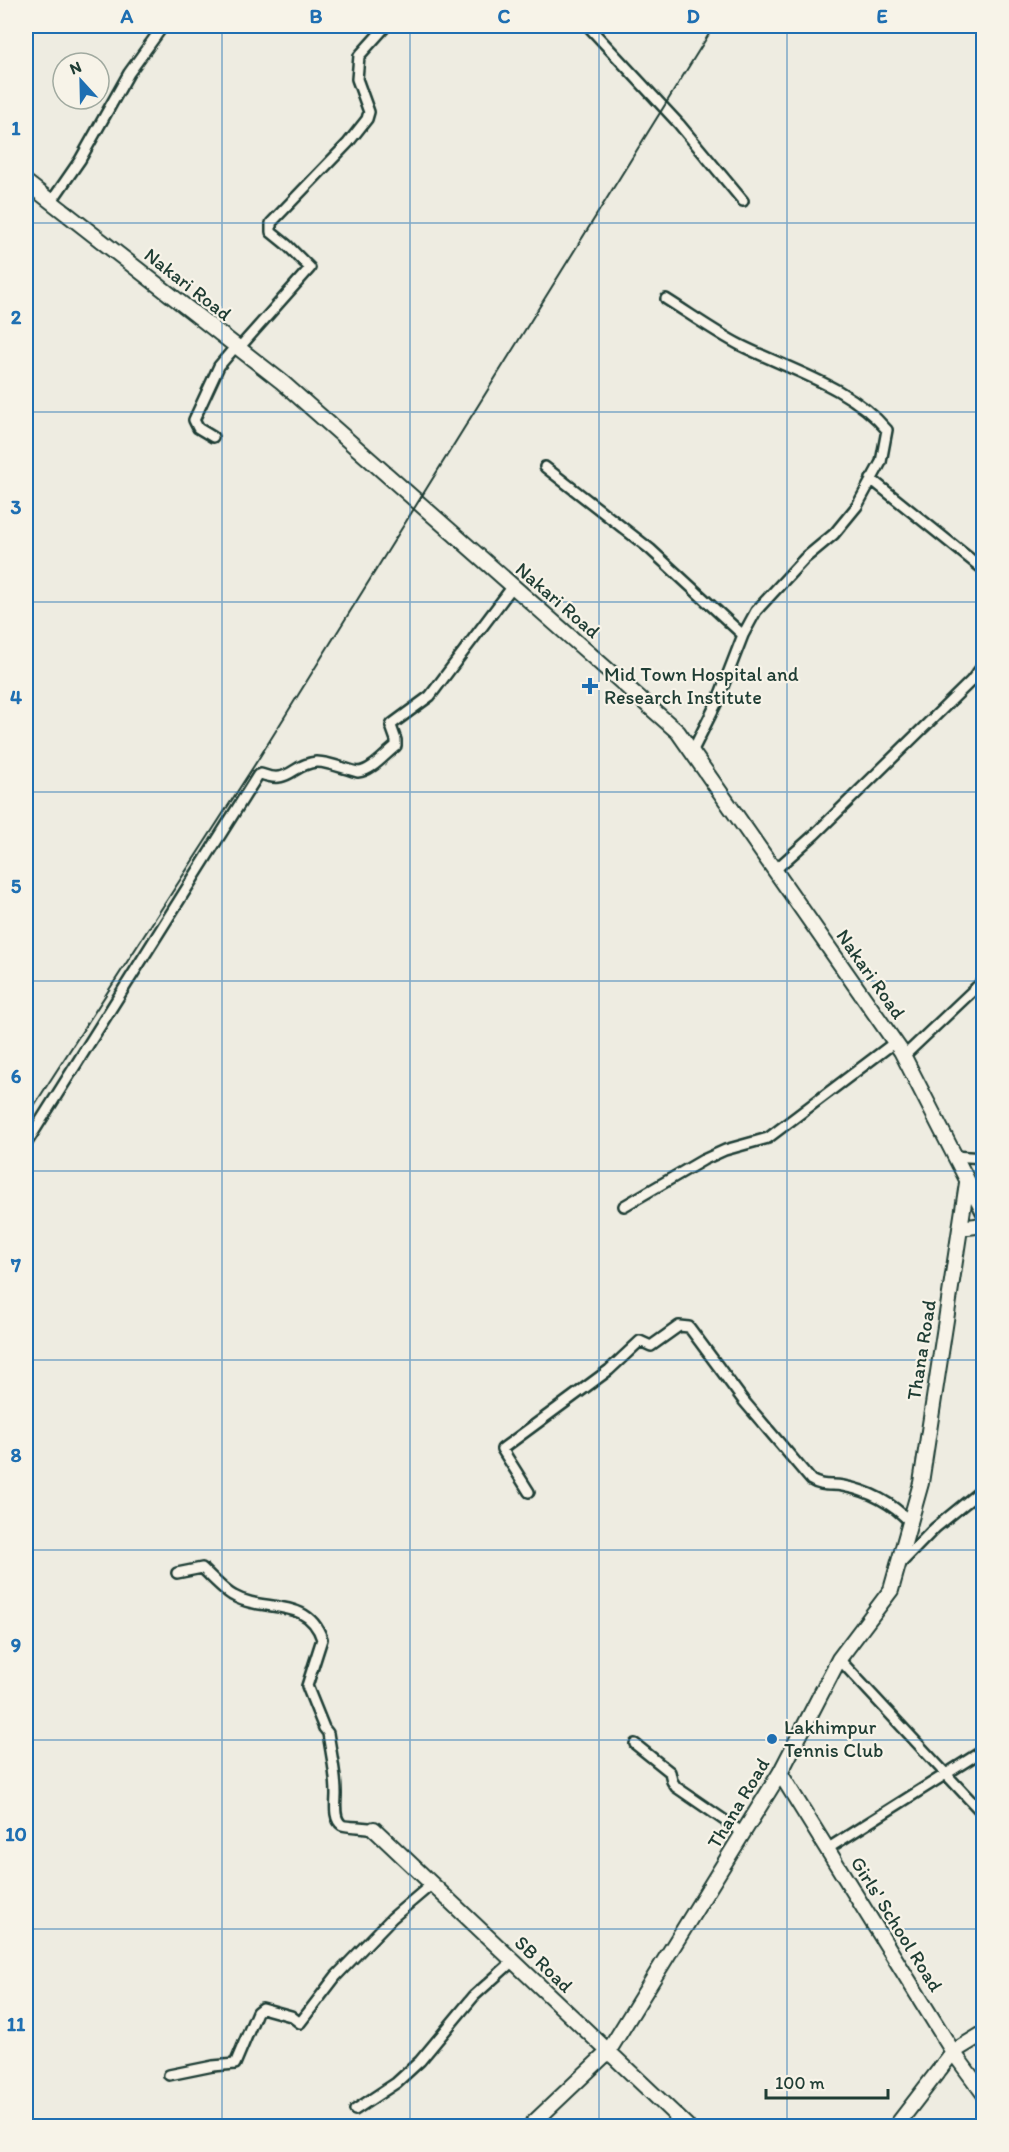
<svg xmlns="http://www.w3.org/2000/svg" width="1009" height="2152" font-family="Itim,sans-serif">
	<rect width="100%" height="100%" fill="#eeece1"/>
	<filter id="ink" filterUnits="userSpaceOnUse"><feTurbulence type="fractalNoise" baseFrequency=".0167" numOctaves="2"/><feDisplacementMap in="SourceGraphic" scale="12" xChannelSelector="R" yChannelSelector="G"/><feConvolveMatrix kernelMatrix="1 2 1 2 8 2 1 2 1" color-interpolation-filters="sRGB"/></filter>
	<g filter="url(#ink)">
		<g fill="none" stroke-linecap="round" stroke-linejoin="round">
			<!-- street casing -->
			<g stroke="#1f3d34" stroke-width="14">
				<path id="street" d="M588,26L679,124L743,201
					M51,202L80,160L129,73L163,26
					M666,299C690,314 715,332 740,345C790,370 850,386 887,430L881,462L857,506L834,534L804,559L756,611L743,635L717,702L692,752
					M239,348L310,268L287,245L271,232V223L348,143L367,119L369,112L357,79L359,56L386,26
					M213,437L198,428L194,420L219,366L236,346
					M545,467L650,549L743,635
					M871,479L984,570
					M775,870L814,835L971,681L984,664
					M904,1056L984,980
					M26,1144L258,775L261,774C290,785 292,764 316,762C327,761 347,770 358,772C372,771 385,754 396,746V740L391,726L392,724L430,696L513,586
					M953,1156L984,1158
					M624,1206L703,1160L725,1150L768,1138L895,1042
					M529,1492L502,1449L609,1370L640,1341L651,1346L679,1326L689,1327L743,1400L811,1480C822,1487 831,1484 843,1486C870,1491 891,1502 910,1522
					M899,1565L935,1528L984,1488
					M177,1573L202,1568C211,1576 224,1591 234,1596C263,1613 308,1596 322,1639L307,1686L324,1728L328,1733C331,1753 336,1773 336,1794C336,1803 333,1819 342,1825C345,1827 367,1827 374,1829
					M839,1659L984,1815
					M635,1744L670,1772L672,1781L676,1787L743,1833
					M827,1849L984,1750
					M169,2075L213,2066L235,2064L257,2012L262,2008L291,2016L300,2023L336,1976L392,1918L432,1884
					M355,2110L396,2083L420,2061L474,1996L513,1961"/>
			</g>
			<!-- secondary casing -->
			<g stroke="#1f3d34" stroke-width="18">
				<path id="secondary" d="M26,182L282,382L678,732L901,1051L984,1213
					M960,1228L984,1225
					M780,1773L953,2052L984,2094
					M374,1829L687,2126
					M530,2126L608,2052L780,1773L839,1659L891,1590L921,1483L967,1183
					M896,2126L953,2052L984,2033"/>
			</g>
			<!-- street -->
			<use href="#street" stroke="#f7f3e8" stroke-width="9"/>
			<!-- secondary -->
			<use href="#secondary" stroke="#f7f3e8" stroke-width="14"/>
			<!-- rail -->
			<path stroke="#1f3d34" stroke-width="2" d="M26,1118L259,758L714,26"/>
		</g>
	</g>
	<!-- grid -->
	<path fill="none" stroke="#1f6fb2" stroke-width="1.5" stroke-opacity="0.55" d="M222,26V2126M410,26V2126M599,26V2126M787,26V2126M26,223H984M26,412H984M26,602H984M26,792H984M26,981H984M26,1171H984M26,1360H984M26,1550H984M26,1740H984M26,1929H984"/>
	<!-- markers -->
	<g fill="#1f6fb2" stroke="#f7f3e8" stroke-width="2">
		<path d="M587 677h6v6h6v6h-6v6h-6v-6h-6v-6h6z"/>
		<circle cx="772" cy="1739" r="6"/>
	</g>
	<g text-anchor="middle" stroke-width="4.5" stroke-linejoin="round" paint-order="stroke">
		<!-- street labels -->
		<g font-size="20" fill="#1f3d34" stroke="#f7f3e8">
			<text transform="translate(188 284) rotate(38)" y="7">Nakari Road</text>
			<text transform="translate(558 600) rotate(41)" y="7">Nakari Road</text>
			<text transform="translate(871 974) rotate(55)" y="7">Nakari Road</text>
			<text transform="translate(921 1350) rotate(-81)" y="7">Thana Road</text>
			<text transform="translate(738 1803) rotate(-59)" y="7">Thana Road</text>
			<text transform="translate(897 1924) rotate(58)" y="7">Girls' School Road</text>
			<text transform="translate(544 1964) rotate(44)" y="7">SB Road</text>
		</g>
		<!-- poi labels -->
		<g font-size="20" fill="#1f3d34" stroke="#f7f3e8" text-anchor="start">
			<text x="604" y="681">Mid Town Hospital and<tspan x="604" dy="23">Research Institute</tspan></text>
			<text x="784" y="1734">Lakhimpur<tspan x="784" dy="23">Tennis Club</tspan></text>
		</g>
	</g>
	<!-- margin -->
	<rect width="1009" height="2152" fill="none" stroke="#f7f3e8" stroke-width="66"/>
	<!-- north arrow -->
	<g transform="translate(81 81) rotate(338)"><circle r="28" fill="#f7f3e8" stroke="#a1aaa0" stroke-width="1.5"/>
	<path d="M0-4.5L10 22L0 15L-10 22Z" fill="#1f6fb2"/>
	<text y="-9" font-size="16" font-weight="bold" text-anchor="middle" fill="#1f3d34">N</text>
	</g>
	<!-- scale -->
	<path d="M766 2089v9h122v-9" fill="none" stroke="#1f3d34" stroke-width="3"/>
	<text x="775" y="2089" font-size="18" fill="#1f3d34" stroke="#f7f3e8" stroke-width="4.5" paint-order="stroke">100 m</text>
	<rect x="33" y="33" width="943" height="2086" fill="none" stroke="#1f6fb2" stroke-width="2"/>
	<g font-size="20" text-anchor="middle" font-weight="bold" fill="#1f6fb2">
		<text x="127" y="23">A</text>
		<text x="316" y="23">B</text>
		<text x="504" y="23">C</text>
		<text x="693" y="23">D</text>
		<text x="882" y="23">E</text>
		<text x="16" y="135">1</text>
		<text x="16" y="324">2</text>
		<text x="16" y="514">3</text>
		<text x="16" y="704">4</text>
		<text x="16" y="893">5</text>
		<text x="16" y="1083">6</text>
		<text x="16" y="1272">7</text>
		<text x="16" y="1462">8</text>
		<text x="16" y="1652">9</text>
		<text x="16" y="1841">10</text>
		<text x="16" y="2031">11</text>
	</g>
</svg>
